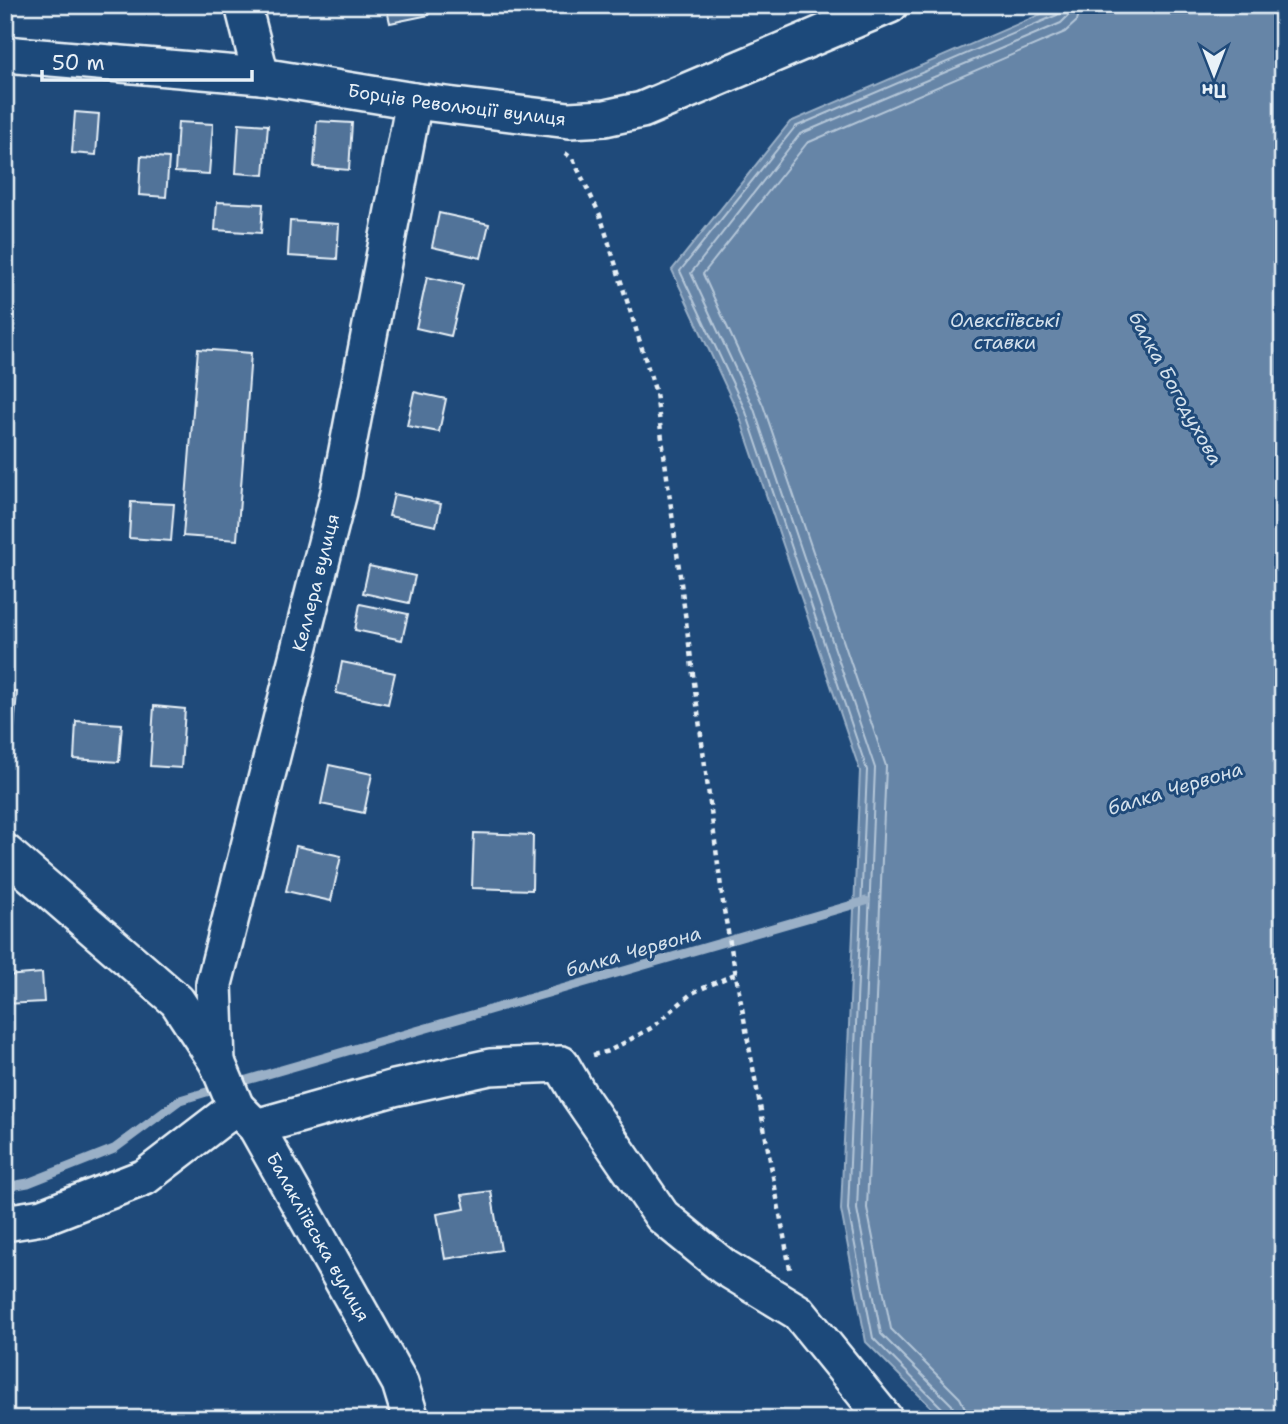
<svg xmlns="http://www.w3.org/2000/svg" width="1288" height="1424" font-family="'Shantell Sans',sans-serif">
	<rect width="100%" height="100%" fill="#1f4a7a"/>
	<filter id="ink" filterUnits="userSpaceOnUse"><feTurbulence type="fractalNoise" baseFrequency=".0143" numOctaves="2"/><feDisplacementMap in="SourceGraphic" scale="14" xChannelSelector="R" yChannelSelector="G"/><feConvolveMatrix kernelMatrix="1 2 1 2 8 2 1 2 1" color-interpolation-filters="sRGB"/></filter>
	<g filter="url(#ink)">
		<!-- water -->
		<path fill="#6685a7" stroke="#9ab0c7" stroke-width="2" d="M1062,5H1283V1419H943L866,1342L841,1210L860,771L739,415L672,270L790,122Z"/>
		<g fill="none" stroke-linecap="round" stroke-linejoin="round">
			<!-- shore -->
			<path stroke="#b4c6d8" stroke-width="2" d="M947,1419L945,1411L873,1338L848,1209L867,770L746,412L680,271L795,127L1057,15L1061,11L1062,5
				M956,1419L952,1405L881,1334L857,1209L875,768L754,409L691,273L800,134L1061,23L1068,16L1071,5
				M967,1419L965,1408L960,1398L891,1329L867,1208L886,766L763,405L703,274L807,143L1065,32L1077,21L1081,5"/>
			<!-- stream -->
			<path stroke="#9ab0c7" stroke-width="9" d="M233,1084L866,901
				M5,1187L28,1183L114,1149L180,1100L220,1088"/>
		</g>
		<!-- building -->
		<path fill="#517399" stroke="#e8f1f8" stroke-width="2" d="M386,5H427L429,15L390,23Z
			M75,112L99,114L96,155L72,153Z
			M317,121L352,123L349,170L314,167Z
			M178,122L213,124L209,174L175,172Z
			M239,123L268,125L264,175L236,173Z
			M141,156L169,158L166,197L139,195Z
			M217,202L263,204L261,233L215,230Z
			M439,213L489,224L481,258L432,247Z
			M290,221L339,224L337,259L288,256Z
			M427,277L463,285L451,336L416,328Z
			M198,349L251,353L237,540L183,536Z
			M414,392L446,399L439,432L407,426Z
			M394,494L441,504L436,526L389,516Z
			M131,502L174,504L171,541L129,538Z
			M369,566L415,576L409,603L363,593Z
			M360,604L408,614L402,640L355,630Z
			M342,662L395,673L388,704L336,693Z
			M5,691L17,692L14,729L5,728Z
			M154,706L185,709L181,768L150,766Z
			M76,721L122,724L119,762L74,759Z
			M329,765L372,774L364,813L321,804Z
			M474,833L533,835L532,890L472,888Z
			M296,846L341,856L331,901L286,891Z
			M42,973L44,1002L5,1004V976Z
			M491,1191L501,1250L445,1259L437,1214L465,1209L462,1195Z"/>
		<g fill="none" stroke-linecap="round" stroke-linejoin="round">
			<!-- minor casing -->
			<g stroke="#e8f1f8" stroke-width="40">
				<g id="minor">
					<path d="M243,5L261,76"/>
					<path id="s1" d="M5,54L261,76L414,101L569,120L605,118L642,110L890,5"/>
					<path id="s2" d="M5,852L177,1001L217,1062L236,1107L256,1127L400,1383L411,1419"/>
					<path id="s3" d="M217,1062L214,984L339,492L414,101"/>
					<path d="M256,1127L394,1088L490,1067L561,1064L579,1095L662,1216L724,1267L798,1312L885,1419"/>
					<path d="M5,1223L42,1217L145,1177L236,1107"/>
				</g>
			</g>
			<!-- path -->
			<path stroke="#e8f1f8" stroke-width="4.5" stroke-dasharray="5 5" stroke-linecap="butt" d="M565,153L573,159L600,215L656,393L724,910L790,1269
				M593,1055L609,1051L653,1027L692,993L735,974"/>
			<!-- minor -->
			<use href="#minor" stroke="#1f4a7a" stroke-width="35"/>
		</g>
	</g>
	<g text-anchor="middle" stroke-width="6" stroke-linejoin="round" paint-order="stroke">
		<!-- street labels -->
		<g font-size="18" fill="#e8f1f8" stroke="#1f4a7a">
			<text dy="6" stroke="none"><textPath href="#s1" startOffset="455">Борців Революції вулиця</textPath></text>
			<text dy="6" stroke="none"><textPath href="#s3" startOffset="492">Келлера вулиця</textPath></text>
			<text dy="6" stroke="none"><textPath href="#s2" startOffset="504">Балакліївська вулиця</textPath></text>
		</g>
		<!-- water labels -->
		<g font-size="19" font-style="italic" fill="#d4e1ec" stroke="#1f4a7a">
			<text x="1005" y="327">Олексіївські<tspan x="1005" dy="22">ставки</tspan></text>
			<text transform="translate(1176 388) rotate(61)" y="7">балка Богодухова</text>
			<text transform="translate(1175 788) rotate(-17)" y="7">балка Червона</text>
			<text transform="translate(633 951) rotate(-16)" y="7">балка Червона</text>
		</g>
	</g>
	<!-- margin -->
	<rect width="1288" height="1424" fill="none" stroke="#1f4a7a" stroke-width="28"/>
	<rect x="14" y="14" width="1260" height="1396" fill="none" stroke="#e8f1f8" stroke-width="2.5" filter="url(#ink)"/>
	<!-- north arrow -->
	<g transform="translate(1214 74) rotate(180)" stroke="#1f4a7a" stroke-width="5" paint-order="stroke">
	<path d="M0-5L12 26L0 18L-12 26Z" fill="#e8f1f8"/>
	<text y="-10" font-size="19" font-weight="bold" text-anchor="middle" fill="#e8f1f8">Пн</text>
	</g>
	<!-- scale -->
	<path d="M42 70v10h210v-10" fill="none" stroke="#e8f1f8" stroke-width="3.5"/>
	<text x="52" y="70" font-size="21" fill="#e8f1f8" stroke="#1f4a7a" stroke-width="5" paint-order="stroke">50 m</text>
</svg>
